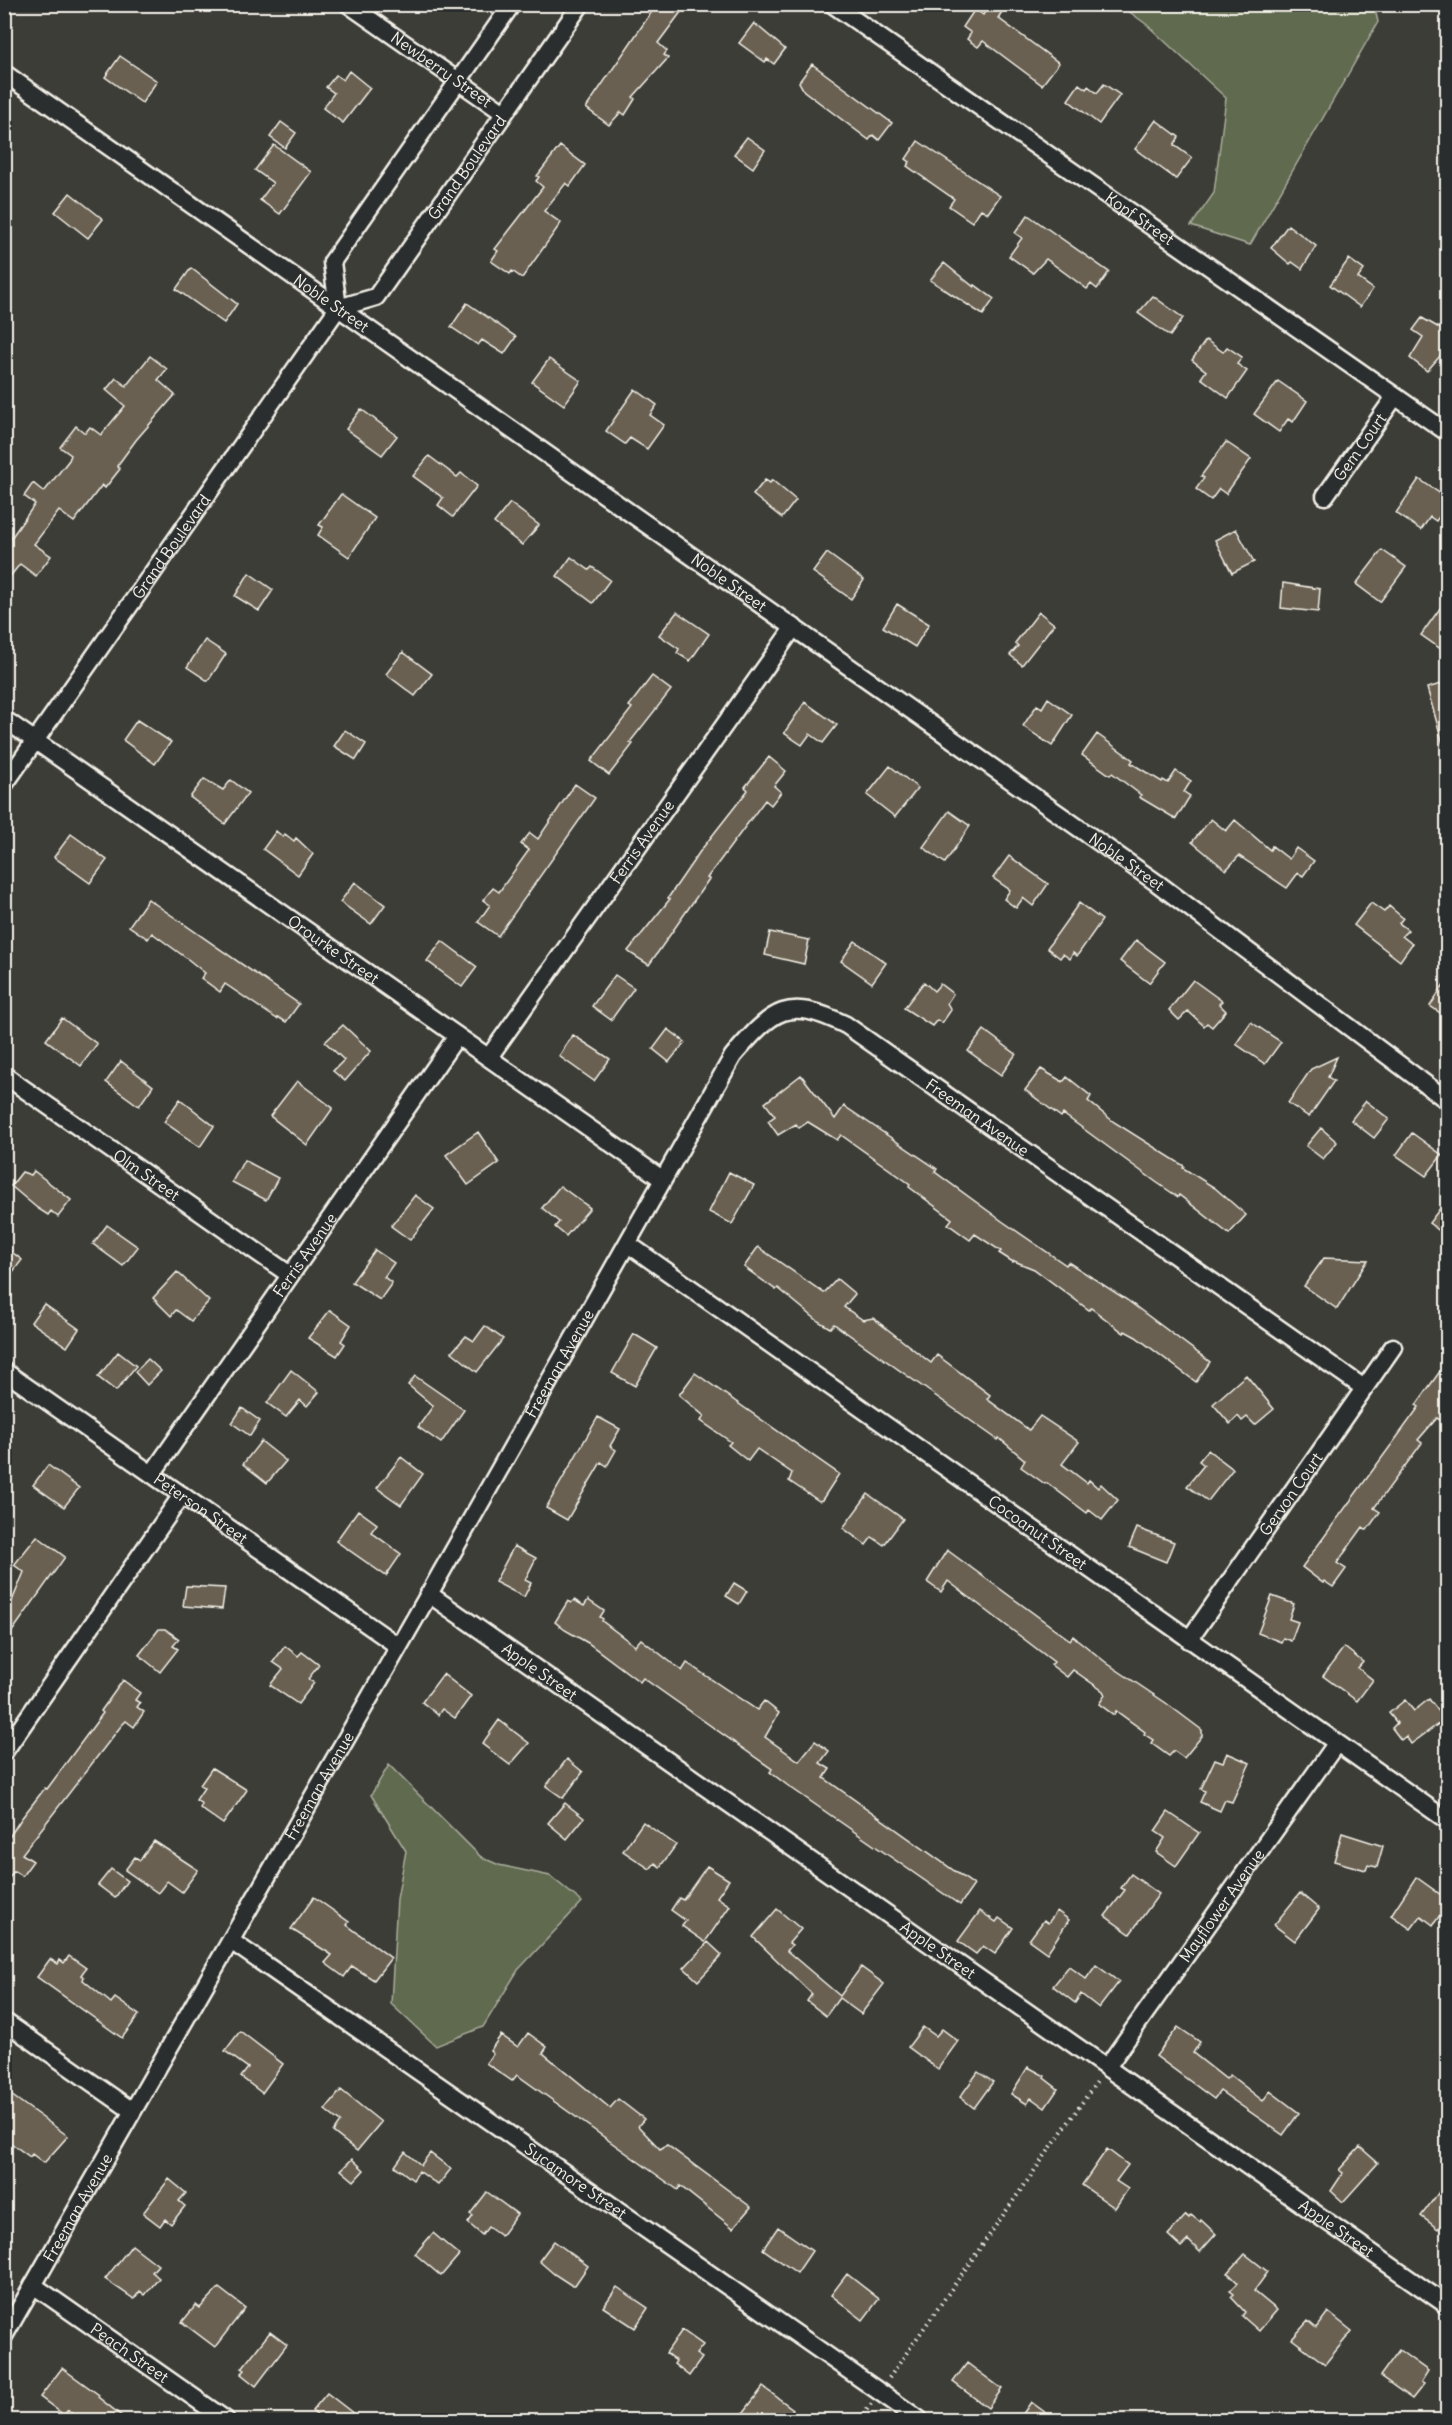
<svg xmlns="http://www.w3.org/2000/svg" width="1452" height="2425" font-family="Delius,sans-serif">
	<rect width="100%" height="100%" fill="#3d3d38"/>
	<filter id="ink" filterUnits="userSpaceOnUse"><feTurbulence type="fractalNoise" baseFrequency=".0167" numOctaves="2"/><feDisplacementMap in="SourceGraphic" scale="12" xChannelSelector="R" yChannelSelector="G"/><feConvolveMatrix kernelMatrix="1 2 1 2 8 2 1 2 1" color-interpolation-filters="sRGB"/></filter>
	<g filter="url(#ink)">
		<!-- green -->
		<path fill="#616a50" stroke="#aaae9c" stroke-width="1.5" d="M1120,5H1374L1378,22L1250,245L1191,226L1214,193L1226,98L1146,24Z
			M389,1765L481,1857L499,1865L550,1876L582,1902L518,1970L483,2027L436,2046L391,2004L397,1899L406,1851L371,1795Z"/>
		<!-- building -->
		<path fill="#696151" stroke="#f4f1e8" stroke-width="1.5" d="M657,4H687L658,43L667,51L664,55L668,58L633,97L635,99L625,115L621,112L609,125L586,108Z
			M990,4H995L1003,10L998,18L1059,63L1042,85L983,41L978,47L967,39L971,33L963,27L975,9L983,15Z
			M754,23L785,49L774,64L767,59L765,62L739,43Z
			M120,56L157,81L142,103L105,77Z
			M812,64L892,123L879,140L873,135L869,140L804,91L799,82Z
			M349,71L370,88L343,123L323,108L334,93L326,87L336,75L343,80Z
			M1079,84L1086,89L1088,86L1097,93L1104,84L1120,95L1099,124L1068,100Z
			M1156,120L1179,137L1174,145L1192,158L1176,179L1135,149Z
			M281,122L296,133L285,148L270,137Z
			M747,137L765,150L753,168L734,154Z
			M918,141L1000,196L988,213L981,209L972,222L949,206L954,199L907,166L910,162L906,159Z
			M274,145L311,172L280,214L260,200L273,183L255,170Z
			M560,146L585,165L570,186L566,183L544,211L561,223L522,278L512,271L510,274L491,261L498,251L495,249L543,187L536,181L539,177L537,176Z
			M70,193L103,219L88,238L55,212Z
			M1028,215L1109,272L1097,289L1091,284L1087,289L1046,259L1033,273L1009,256L1022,238L1015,233Z
			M1288,225L1316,246L1302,269L1292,262L1290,264L1271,248Z
			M1349,259L1364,270L1358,278L1373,289L1360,307L1330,285Z
			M944,263L974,287L975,285L994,299L983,315L930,280Z
			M191,268L237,304L224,323L176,289Z
			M1153,296L1183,318L1170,336L1138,313Z
			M467,303L516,337L504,354L482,340L478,345L451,327Z
			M1422,318L1448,333V347L1427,371L1410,358L1423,337L1413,330Z
			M1206,340L1223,352L1227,347L1242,357L1237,364L1247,371L1228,398L1201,378L1206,371L1192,360Z
			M150,356L167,369L158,380L175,395L136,440L117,466L120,469L105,488L102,485L74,522L59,511L34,544L51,556L36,576L20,564L4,584V548L35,504L24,496L33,483L44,492L69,460L71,455L60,447L76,426L85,433L90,427L101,435L125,406L106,390L116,378L126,386Z
			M549,359L581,381L564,405L532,382Z
			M1278,381L1307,401L1293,422L1288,419L1279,432L1254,414Z
			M635,389L657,405L650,415L664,425L647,449L630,438L625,444L606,431Z
			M361,409L397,436L382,455L346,429Z
			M1226,442L1251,459L1226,494L1219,489L1211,500L1196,489L1204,478L1201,476Z
			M429,456L457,477L461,473L477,486L453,517L438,505L443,498L413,476Z
			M1419,479L1448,499V505L1436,521L1430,517L1421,530L1396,513Z
			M765,480L770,483L772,480L796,500L782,518L753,495Z
			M341,494L375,518L349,557L318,535L323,527L319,525Z
			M510,503L539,525L522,545L494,523Z
			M1236,529L1254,562L1232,573L1215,540Z
			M1382,550L1406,567L1380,602L1356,584Z
			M827,553L864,580L851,599L813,572Z
			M571,557L589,570L592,567L610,580L593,603L557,576Z
			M249,573L273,590L259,611L235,596Z
			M1283,583L1320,589L1318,612L1281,608Z
			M1448,597V654L1421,635Z
			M897,604L929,624L915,647L883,627Z
			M677,612L709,634L690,661L677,653L679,649L659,635Z
			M1039,612L1054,624L1022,665L1010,655L1018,646L1015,643Z
			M205,640L226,654L208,681L187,667Z
			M403,652L432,674L415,696L386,674Z
			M652,676L671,690L630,742L633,744L609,775L591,761L632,708L629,706Z
			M1448,682V744H1443L1427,688Z
			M1048,698L1072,715L1052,746L1023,726L1037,705L1042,708Z
			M805,702L837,725L823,743L810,734L802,745L784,733Z
			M137,720L171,742L155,764L123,740Z
			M345,730L366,744L356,760L334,746Z
			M1097,734L1133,760L1131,763L1162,782L1163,780L1168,783L1176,771L1191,781L1184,792L1190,796L1176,819L1139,797L1141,795L1112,773L1110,775L1082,755Z
			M769,757L786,771L774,786L781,792L771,805L765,800L707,878L709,879L649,965L630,953L628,951L670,899L668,898L701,850L748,790L745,787Z
			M890,766L918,788L895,817L867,795Z
			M204,779L223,790L231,780L248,793L225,824L190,797Z
			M575,784L595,798L498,936L478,922L490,905L483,900L493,888L499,892L529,850L521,844L530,833L538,839Z
			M949,811L970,826L945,863L923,847Z
			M1211,819L1226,831L1235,820L1270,850L1272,846L1289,859L1296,848L1314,861L1303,876L1298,873L1287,888L1239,856L1226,870L1192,842Z
			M276,831L283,837L285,834L294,841L296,838L313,854L298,875L263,849Z
			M71,834L107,860L90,883L54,857Z
			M1009,856L1048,884L1033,906L1023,898L1016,908L1004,899L1010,890L993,878Z
			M355,882L385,905L371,924L340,902Z
			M148,899L299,1004L286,1022L278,1017L277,1019L225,984L220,992L201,978L205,973L189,960L152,933L148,939L129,926Z
			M1079,903L1102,920L1077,956L1073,953L1070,959L1063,954L1060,958L1047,948Z
			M1371,903L1384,912L1389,906L1403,918L1399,923L1408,930L1402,936L1412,944L1400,961L1354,925Z
			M770,932L809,940L804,964L765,955Z
			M1136,940L1165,962L1149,983L1120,961Z
			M442,941L477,967L462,987L427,961Z
			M855,941L886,963L872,983L841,961Z
			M615,975L634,988L611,1020L592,1006Z
			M1448,978V1018L1430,1006Z
			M1193,980L1222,1001L1219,1004L1226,1011L1212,1027L1207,1023L1204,1026L1188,1011L1179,1020L1169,1010Z
			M924,982L934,991L940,984L953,994L947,1003L951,1010L942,1023L937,1020L932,1026L904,1008Z
			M62,1018L97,1044L81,1066L46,1040Z
			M1251,1022L1281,1042L1265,1064L1236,1044Z
			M343,1025L371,1051L345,1081L333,1071L344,1060L325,1042Z
			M668,1029L685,1042L669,1062L653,1049Z
			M984,1030L1016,1054L1001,1075L968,1051Z
			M573,1035L610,1059L594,1081L559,1056Z
			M1337,1057L1328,1077L1334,1081L1309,1117L1288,1103L1311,1069Z
			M121,1061L153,1086L139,1106L106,1082Z
			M1041,1069L1063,1082L1067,1077L1091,1096L1088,1101L1114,1122L1184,1166L1183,1168L1215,1188L1246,1215L1229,1234L1179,1195L1178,1197L1156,1182L1063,1114L1061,1117L1025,1090Z
			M801,1075L835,1119L844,1106L937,1169L935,1172L1002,1221L1066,1265L1068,1262L1127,1300L1210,1362L1196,1382L1136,1337L1125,1331L1124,1333L1091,1308L1089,1310L1034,1269L1014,1261L1013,1262L999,1253L1001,1251L975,1234L970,1240L948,1224L952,1219L909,1187L910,1184L841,1135L837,1140L808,1122L799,1128L796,1124L778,1135L768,1121L775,1116L765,1103Z
			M297,1081L333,1108L307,1145L270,1116Z
			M180,1099L214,1126L200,1147L164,1122Z
			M1366,1101L1389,1119L1374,1138L1351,1120Z
			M1321,1128L1337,1142L1323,1159L1306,1146Z
			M478,1132L499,1163L468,1185L446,1155Z
			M1412,1133L1442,1155L1426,1176L1396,1155Z
			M244,1160L278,1178L266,1200L232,1182Z
			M34,1171L71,1200L58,1217L51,1211L48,1215L37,1208L11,1186L22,1172L31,1175Z
			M729,1172L754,1185L732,1224L709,1212Z
			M560,1186L590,1208L566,1236L555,1227L559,1222L542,1208Z
			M415,1195L434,1209L410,1240L391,1226Z
			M1448,1198V1237L1429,1223Z
			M107,1225L138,1247L123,1266L93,1244Z
			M4,1246L22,1260L4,1283Z
			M758,1247L824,1293L837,1279L855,1294L844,1307L863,1320L873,1318L931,1363L937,1355L990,1395L987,1399L1029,1430L1040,1416L1079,1442L1062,1464L1087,1483L1089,1480L1098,1488L1101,1484L1118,1500L1102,1520L1089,1510L1087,1513L1047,1483L1045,1484L1021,1467L1025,1460L999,1438L998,1440L834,1324L830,1328L818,1321L778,1288L776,1290L744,1267Z
			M375,1250L394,1263L384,1277L392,1283L380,1300L352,1282Z
			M1324,1258L1368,1260L1337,1309L1304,1286Z
			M177,1272L209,1301L191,1321L176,1310L171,1316L153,1298Z
			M44,1304L79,1329L67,1347L31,1322Z
			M330,1310L351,1325L341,1341L345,1344L337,1356L308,1338Z
			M485,1326L503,1339L477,1372L452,1352L466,1336L474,1341Z
			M634,1334L657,1348L635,1386L612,1373Z
			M118,1352L136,1366L116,1391L98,1377Z
			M148,1359L161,1371L147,1385L135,1372Z
			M1448,1360V1425L1437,1418L1418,1440L1422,1443L1374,1508L1380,1512L1367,1530L1363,1527L1337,1563L1346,1569L1333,1587L1324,1581L1323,1583L1302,1567L1419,1407L1416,1405Z
			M291,1370L319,1392L307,1406L300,1400L286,1417L267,1403Z
			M695,1373L839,1474L822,1500L819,1501L789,1481L792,1473L757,1449L748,1461L728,1445L731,1442L701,1421L704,1416L679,1395Z
			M1246,1375L1274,1409L1255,1425L1247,1417L1242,1421L1238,1416L1230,1424L1213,1404Z
			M415,1376L464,1410L441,1443L418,1427L433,1406L408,1385Z
			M242,1408L260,1421L250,1436L232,1423Z
			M598,1417L620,1429L610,1446L616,1450L607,1466L601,1462L567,1520L546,1508Z
			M261,1441L286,1461L267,1483L243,1464Z
			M1208,1450L1233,1469L1208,1501L1187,1486L1204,1465L1199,1461Z
			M401,1457L423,1474L401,1505L377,1488Z
			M48,1465L79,1488L64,1507L33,1485Z
			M868,1494L903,1519L884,1545L872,1537L866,1545L843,1528Z
			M358,1510L377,1524L371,1532L401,1554L386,1576L336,1541Z
			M1137,1528L1174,1542L1166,1562L1129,1547Z
			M37,1536L65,1557L4,1643V1596L12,1601L24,1572L14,1565Z
			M514,1546L536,1558L525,1580L531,1583L524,1597L495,1582Z
			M947,1550L1070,1640L1073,1636L1108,1664L1166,1703L1202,1730V1736L1184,1758L1174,1751L1169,1756L1151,1743L1153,1740L1144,1734L1145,1732L1116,1711L1114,1715L1099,1704L1105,1695L1103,1691L1073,1670L1067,1677L1051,1665L1054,1662L948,1581L941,1592L927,1582Z
			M734,1583L747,1591L739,1604L726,1596Z
			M186,1586L225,1588L222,1609L183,1606Z
			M1272,1596L1294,1604L1289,1619L1298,1622L1291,1641L1283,1638L1281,1642L1258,1633Z
			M574,1600L584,1606L588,1600L604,1611L600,1617L603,1619L602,1621L635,1646L641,1639L682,1671L687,1663L757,1710L764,1701L779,1713L765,1737L799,1761L815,1741L829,1751L820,1763L830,1769L824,1778L974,1885L960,1905L787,1785L770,1772L772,1769L643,1678L640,1682L588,1643L565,1630L555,1622L568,1601L571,1603Z
			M159,1629H165L179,1639L173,1646L178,1649L160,1672L139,1655Z
			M285,1646L298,1656L302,1652L319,1665L308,1679L314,1683L298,1704L270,1685L283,1669L273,1662Z
			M1344,1647L1363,1662L1358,1668L1373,1680L1357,1701L1323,1676Z
			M443,1674L471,1696L455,1718L442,1709L438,1715L422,1702Z
			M123,1680L140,1693L135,1700L140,1703L137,1707L144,1712L134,1727L126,1721L121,1726L22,1854L33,1861L22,1876L14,1871L4,1885V1845L21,1819L45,1788L47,1789L103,1713L101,1711Z
			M1429,1699L1445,1719L1411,1744L1406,1736L1401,1740L1392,1728L1397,1723L1389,1713L1405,1700L1414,1711Z
			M499,1720L529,1743L510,1765L482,1744Z
			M1227,1753L1250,1763L1232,1802L1225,1800L1220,1811L1200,1802L1205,1791L1201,1789L1215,1759L1223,1762Z
			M567,1759L583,1772L563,1798L546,1786Z
			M212,1768L247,1790L223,1824L200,1808L202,1804L196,1800L204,1788L200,1785Z
			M565,1803L584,1818L567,1839L548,1823Z
			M1168,1812L1199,1833L1176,1866L1156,1852L1165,1838L1155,1831Z
			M643,1822L676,1845L660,1867L655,1863L650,1869L623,1851Z
			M1342,1833L1383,1846L1377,1867L1368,1865L1366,1870L1334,1861Z
			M154,1841L198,1870L182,1892L167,1881L158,1893L125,1870L135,1857L140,1860Z
			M707,1866L729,1880L717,1897L730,1906L705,1942L682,1926L686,1921L671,1910L679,1898L683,1900Z
			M111,1869L127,1881L115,1898L98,1885Z
			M1131,1874L1159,1894L1130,1934L1105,1916L1125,1890L1121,1888Z
			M1416,1877L1448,1900V1904L1433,1925L1421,1916L1411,1929L1391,1915Z
			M1300,1893L1319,1909L1295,1941L1274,1925Z
			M314,1897L349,1922L347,1925L391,1958L374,1980L352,1966L344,1977L325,1963L332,1955L291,1929Z
			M777,1909L801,1929L789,1943L792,1945L787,1951L840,1996L861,1967L884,1984L861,2014L839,1998L826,2016L807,2001L812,1994L753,1937Z
			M980,1911L996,1922L999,1918L1013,1928L995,1954L983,1946L976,1954L958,1941Z
			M1057,1911L1069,1920L1047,1953L1029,1940L1044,1920L1048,1923Z
			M708,1942L722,1955L698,1981L684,1968Z
			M69,1956L86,1968L81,1975L84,1977L83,1980L111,2003L115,1998L139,2015L122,2038L37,1977L50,1959L58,1964L60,1960L64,1963Z
			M1096,1965L1119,1982L1099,2008L1081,1994L1075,2003L1053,1986L1069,1966L1086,1979Z
			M923,2027L936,2036L942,2029L958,2041L938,2069L908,2047Z
			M1178,2027L1200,2042L1193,2053L1226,2079L1230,2075L1263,2101L1270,2091L1299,2113L1283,2135L1220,2091L1214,2099L1156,2056Z
			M240,2031L283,2064L262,2093L241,2077L248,2068L225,2051Z
			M528,2033L547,2047L543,2053L610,2108L618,2099L644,2119L638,2126L660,2149L667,2145L751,2207L733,2228L680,2186L678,2190L517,2075L512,2081L486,2063L493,2054L490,2051L501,2035L518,2047Z
			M1028,2067L1045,2076L1044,2078L1058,2089L1045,2108L1031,2098L1027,2104L1011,2094Z
			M978,2072L993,2082L974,2108L960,2097Z
			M4,2090L68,2136L44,2163L32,2154L30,2157L4,2138Z
			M341,2090L381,2122L357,2151L333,2132L340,2122L325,2110Z
			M1360,2147L1378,2163L1343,2202L1331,2191L1343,2173L1339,2170Z
			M1107,2149L1128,2165L1116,2181L1128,2189L1115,2208L1082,2185Z
			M405,2152L421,2165L430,2153L451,2169L438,2185L419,2171L413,2180L395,2166Z
			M352,2159L364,2170L354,2181L341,2170Z
			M169,2179L186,2193L179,2201L185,2206L171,2224L165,2219L160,2226L143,2213Z
			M1448,2180V2215L1438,2229L1421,2216Z
			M487,2192L517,2214L501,2236L488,2227L482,2235L468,2223L473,2216L470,2214Z
			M1186,2215L1189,2218L1191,2215L1200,2222L1201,2220L1216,2234L1200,2252L1188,2240L1181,2247L1168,2235Z
			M778,2227L812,2251L797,2273L763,2249Z
			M433,2233L459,2255L441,2276L415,2254Z
			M554,2241L588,2266L575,2285H571L554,2274L539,2261Z
			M132,2245L158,2265L152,2272L159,2278L145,2295L140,2291L134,2299L105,2279Z
			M1245,2254L1268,2272L1254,2291L1277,2310L1259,2331L1242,2316L1245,2312L1231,2297L1234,2294L1230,2291L1238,2283L1228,2273Z
			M847,2274L879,2299L863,2320L831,2295Z
			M617,2287L648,2308L635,2328L603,2307Z
			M219,2288L245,2308L215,2347L182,2322L196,2305L200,2308Z
			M1328,2312L1352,2331L1325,2364L1292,2339L1308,2321L1316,2328Z
			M682,2330L703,2345L696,2354L702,2358L689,2376L674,2364L676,2361L666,2353Z
			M270,2332L287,2345L256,2386L241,2374L245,2370L242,2368Z
			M1399,2350L1428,2371L1421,2382L1424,2384L1412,2399L1380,2376Z
			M967,2363L1002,2389L988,2408L953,2382Z
			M62,2368L99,2395L98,2397L128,2421H82L68,2410L64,2415L40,2397Z
			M763,2387L793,2409L784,2421H737Z
			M327,2393L363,2421H323L312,2411Z
			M1031,2402L1057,2421H1018Z"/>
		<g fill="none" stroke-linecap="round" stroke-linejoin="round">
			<!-- street casing -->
			<g stroke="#f4f1e8" stroke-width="21">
				<g id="street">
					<path id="s1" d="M348,4L504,113"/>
					<path id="s2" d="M832,4L1448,433"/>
					<path id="s3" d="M4,73L1157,883L1448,1101"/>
					<path d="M338,308L332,262L512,4"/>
					<path id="s4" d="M1325,496L1394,398"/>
					<path id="s5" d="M4,719L662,1179"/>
					<path id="s6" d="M4,785L338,308L376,297L581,4"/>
					<path id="s7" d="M489,1057L794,627"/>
					<path id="s8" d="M4,1075L290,1275"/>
					<path id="s9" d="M628,1244L1448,1821"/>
					<path id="s10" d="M4,1371L398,1646"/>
					<path id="s11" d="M152,1474L457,1036"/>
					<path id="s12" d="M429,1594L1448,2306"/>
					<path id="s13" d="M1189,1640L1393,1347"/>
					<path d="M4,1752L182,1495"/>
					<path id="s14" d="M231,1941L920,2420"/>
					<path d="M4,2021L131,2110"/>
					<path id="s15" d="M1107,2067L1336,1744"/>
					<path id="s16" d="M33,2285L226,2420"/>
					<path id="s17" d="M4,2336L429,1594L733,1056C774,1009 787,996 846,1025L1364,1388"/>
				</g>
			</g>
			<!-- path -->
			<path stroke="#f4f1e8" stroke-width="4" stroke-dasharray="1.5 4.5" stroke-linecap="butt" d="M889,2378L1098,2080
				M860,2420L871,2404"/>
			<!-- street -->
			<use href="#street" stroke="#2a2d2e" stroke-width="16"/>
		</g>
	</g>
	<g text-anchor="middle" stroke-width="4.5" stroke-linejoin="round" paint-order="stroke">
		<!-- street labels -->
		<g font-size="16" fill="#f4f1e8" stroke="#2a2d2e">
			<text dy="6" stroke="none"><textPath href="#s1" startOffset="114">Newberry Street</textPath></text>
			<text dy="6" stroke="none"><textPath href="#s6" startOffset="780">Grand Boulevard</textPath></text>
			<text dy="6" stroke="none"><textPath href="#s2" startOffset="375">Kopf Street</textPath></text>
			<text dy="6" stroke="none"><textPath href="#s3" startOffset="400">Noble Street</textPath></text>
			<text dy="6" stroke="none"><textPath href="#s4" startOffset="60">Gem Court</textPath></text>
			<text dy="6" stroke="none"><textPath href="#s6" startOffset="291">Grand Boulevard</textPath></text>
			<text dy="6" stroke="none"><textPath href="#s3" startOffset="886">Noble Street</textPath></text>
			<text dy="6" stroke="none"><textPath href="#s7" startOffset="264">Ferris Avenue</textPath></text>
			<text dy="6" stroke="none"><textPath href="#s3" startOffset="1372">Noble Street</textPath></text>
			<text dy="6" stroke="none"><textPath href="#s5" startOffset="402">Orourke Street</textPath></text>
			<text dy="6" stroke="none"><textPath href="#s17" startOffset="1767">Freeman Avenue</textPath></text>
			<text dy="6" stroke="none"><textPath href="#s8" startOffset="174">Olm Street</textPath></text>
			<text dy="6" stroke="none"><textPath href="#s11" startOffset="267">Ferris Avenue</textPath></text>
			<text dy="6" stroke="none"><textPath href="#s17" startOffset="1120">Freeman Avenue</textPath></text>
			<text dy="6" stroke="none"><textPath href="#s13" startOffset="178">Gervon Court</textPath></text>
			<text dy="6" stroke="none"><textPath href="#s10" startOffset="240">Peterson Street</textPath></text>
			<text dy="6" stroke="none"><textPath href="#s9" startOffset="501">Cocoanut Street</textPath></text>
			<text dy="6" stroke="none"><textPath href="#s12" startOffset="135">Apple Street</textPath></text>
			<text dy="6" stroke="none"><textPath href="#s17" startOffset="634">Freeman Avenue</textPath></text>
			<text dy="6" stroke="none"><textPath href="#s15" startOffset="198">Mayflower Avenue</textPath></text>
			<text dy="6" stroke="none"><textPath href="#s12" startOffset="621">Apple Street</textPath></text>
			<text dy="6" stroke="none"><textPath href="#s14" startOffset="420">Sycamore Street</textPath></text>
			<text dy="6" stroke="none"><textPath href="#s17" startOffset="148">Freeman Avenue</textPath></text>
			<text dy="6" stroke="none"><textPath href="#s12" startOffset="1107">Apple Street</textPath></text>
			<text dy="6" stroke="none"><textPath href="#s16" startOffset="118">Peach Street</textPath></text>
		</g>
	</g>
	<!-- margin -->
	<rect width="1452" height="2425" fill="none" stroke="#2a2d2e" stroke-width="24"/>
	<rect x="12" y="12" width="1428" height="2401" fill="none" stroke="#f4f1e8" stroke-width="2" filter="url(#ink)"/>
</svg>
